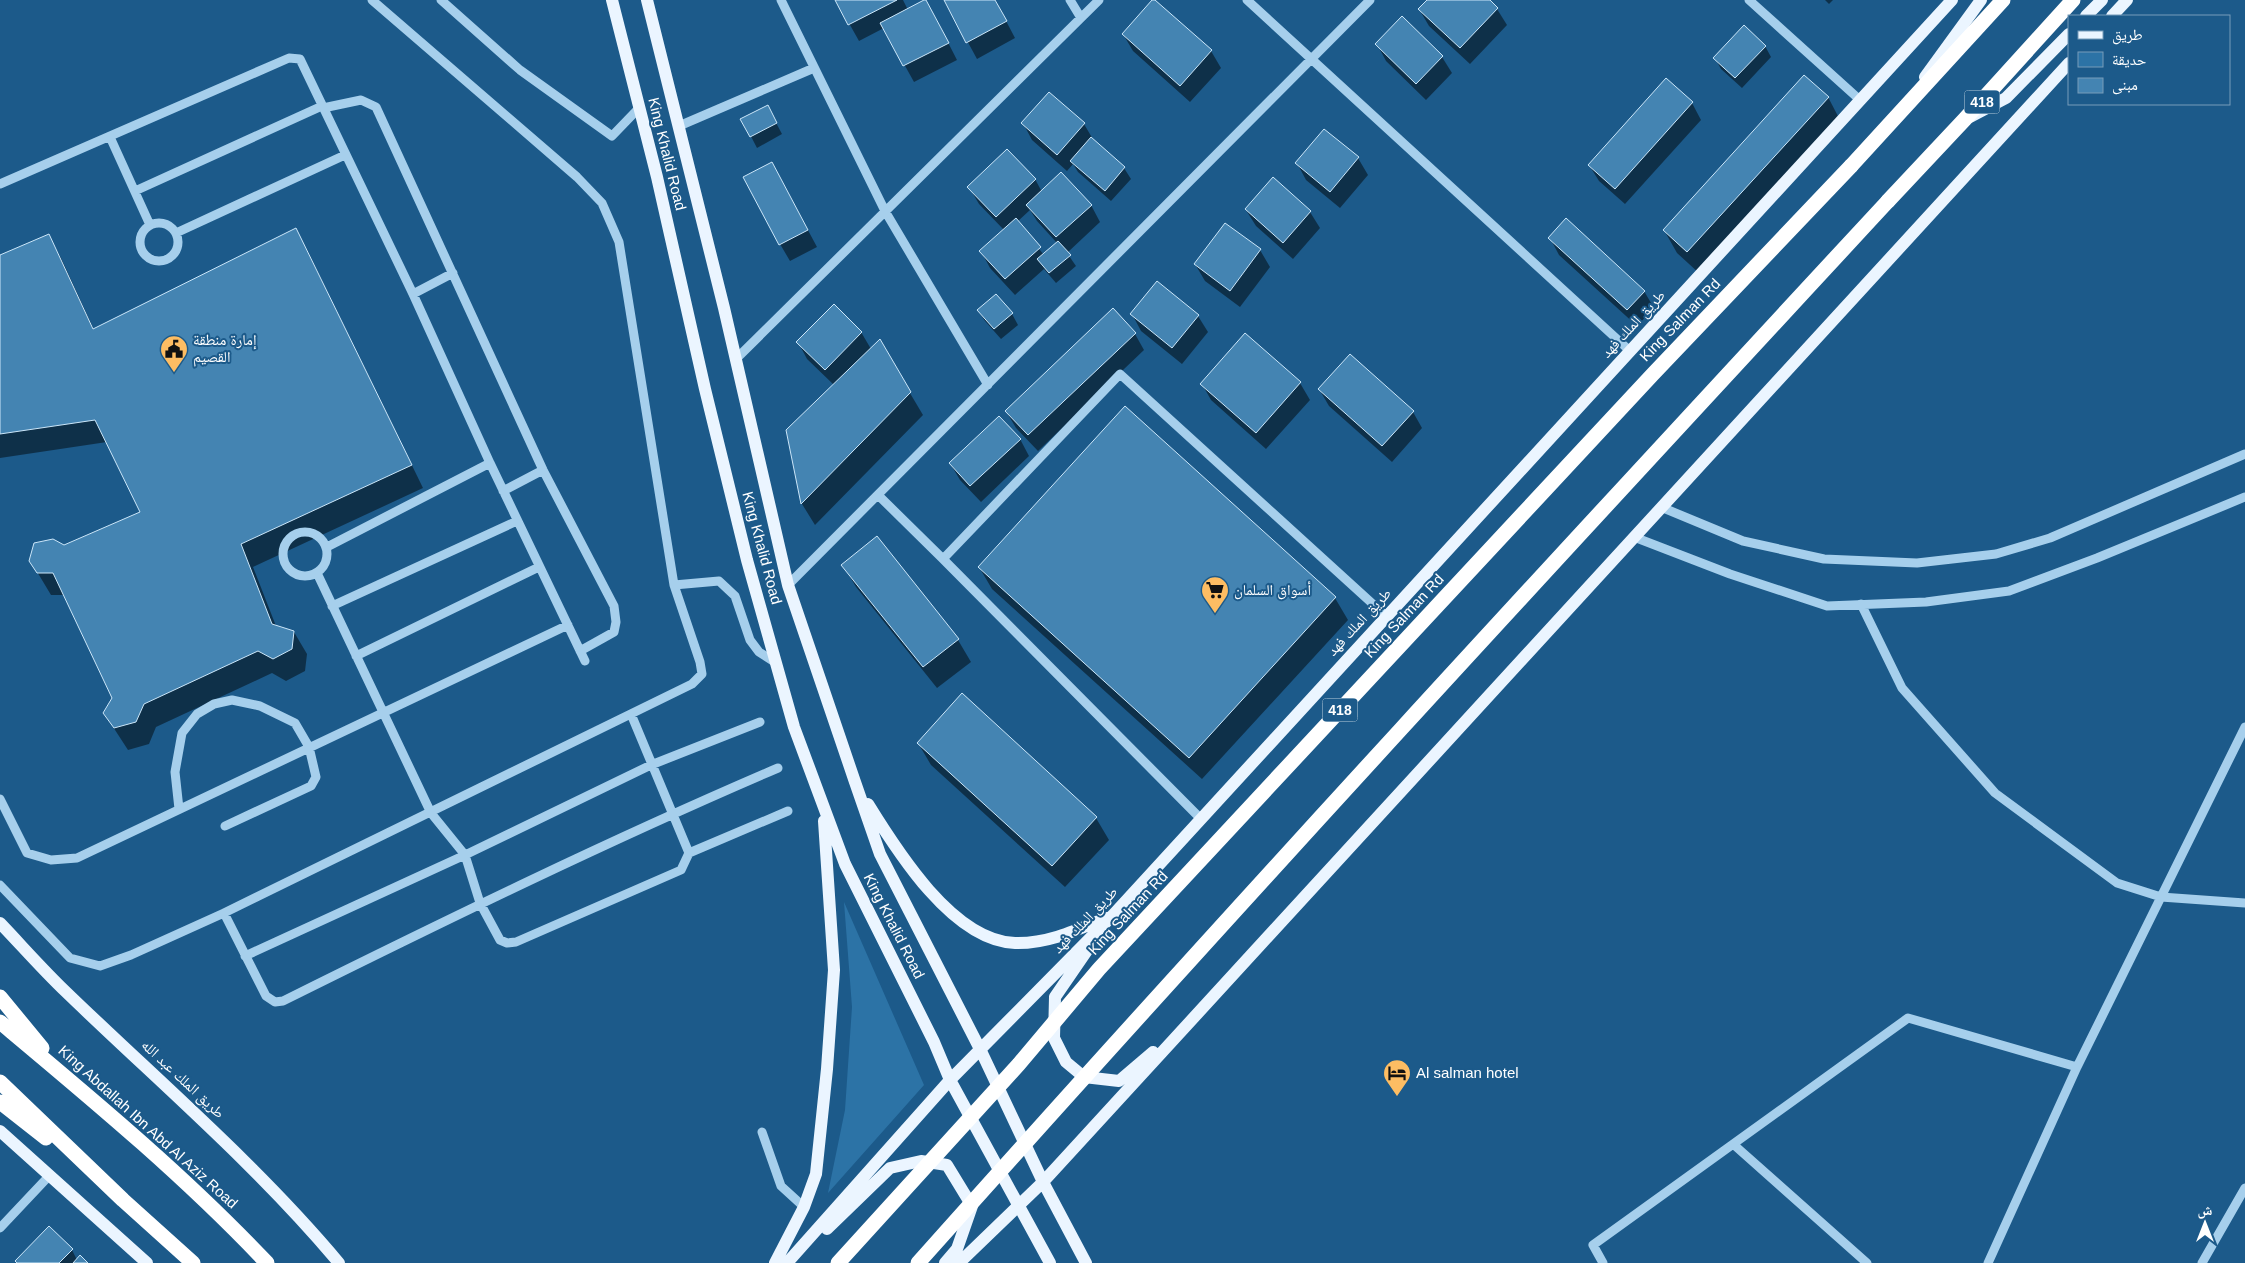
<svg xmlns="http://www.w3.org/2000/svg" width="2245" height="1263" font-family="Helvetica,'Noto Naskh Arabic',sans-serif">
	<rect width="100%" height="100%" fill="#1c5a8a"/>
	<!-- green -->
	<path fill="#2c73a6" d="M844,902L924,1085L828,1193L845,1110L852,1007Z"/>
	<!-- shadow -->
	<path fill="#0007" fill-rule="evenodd" d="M836,0H903L908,10L935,17L957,60L914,82L884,28L859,41Z
		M945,0H995L1015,38L977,59Z
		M1154,0L1211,51L1221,68L1190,102L1133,51L1123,34Z
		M1428,0H1488L1497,9L1507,25L1470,64L1429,26L1419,9Z
		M1825,0H1833L1829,4Z
		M1402,18L1442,57L1452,73L1426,100L1386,61L1377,44Z
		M1765,46L1771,57L1742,88L1721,69L1715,58Z
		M1050,93L1084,124L1094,141L1124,168L1131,179L1111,201L1078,172L1073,164L1067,171L1032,140L1023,123Z
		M1828,97L1840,120L1700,274L1677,253L1664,230Z
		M1692,103L1701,120L1625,204L1599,181L1589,165Z
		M773,117L782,134L757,148L742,119Z
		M1324,130L1358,158L1368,175L1340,208L1306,180L1297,163Z
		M1035,179L1042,192L1091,205L1100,222L1067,253L1076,266L1056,283L1044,269L1015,295L990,268L981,251L1004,230L979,204L969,187ZM1030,210L1037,221L1057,243L1044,255L1017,222Z
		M781,180L817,247L790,261L780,244Z
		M1246,210L1310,212L1320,228L1293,259L1256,226Z
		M1225,224L1260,250L1270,267L1240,307L1205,281L1195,264Z
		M295,230L308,252L423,488L253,567L276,626L294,632L307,654L305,671L286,681L272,673L156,727L149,744L128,750L104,713L114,698L65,595H51L30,560L141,512L107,442L0,458V256L48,236L61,258L94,330Z
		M1550,238L1644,291L1654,308L1637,326L1559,255Z
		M978,310L1012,314L1018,325L1001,339L985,321Z
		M1132,314L1198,316L1208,332L1182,364L1141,331Z
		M861,332L871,349L879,341L923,415L815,525L802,504L787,431L834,385L807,359L798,342Z
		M1135,334L1144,350L1038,451L1016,428L1006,411Z
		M1246,335L1300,383L1310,400L1266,449L1211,400L1202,384Z
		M1319,389L1413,412L1422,428L1392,462L1329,406Z
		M1020,439L1029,456L981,502L960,480L950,463Z
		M843,565L958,640L971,662L937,688L856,587Z
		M979,567L1335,598L1348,620L1202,779L992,589Z
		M963,695L1096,818L1109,840L1065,887L931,765L918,743Z
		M72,1250L77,1260L87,1263H18Z"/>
	<!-- building -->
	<path fill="#4484b2" stroke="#cbe6f9" d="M835,0H897L848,25Z
		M924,0H926L949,43L903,66L880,23Z
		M944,0H995L1007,21L966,43Z
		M1152,0H1155L1212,50L1180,86L1122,34Z
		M1427,0H1490L1498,8L1460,48L1418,9Z
		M1402,16L1443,56L1416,84L1375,44Z
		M1744,25L1766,46L1735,78L1713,58Z
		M1804,75L1829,97L1687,252L1663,230Z
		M1666,78L1693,102L1615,189L1588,165Z
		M1049,92L1085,123L1057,155L1021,123Z
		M768,105L777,123L750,137L740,119Z
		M1324,129L1359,157L1330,192L1295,163Z
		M1091,137L1125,167L1105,191L1070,161Z
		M1007,149L1036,179L996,217L967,187Z
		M772,162L808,230L779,245L743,177Z
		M1061,172L1092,205L1056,237L1026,205Z
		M1273,177L1311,211L1283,243L1245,209Z
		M1016,218L1041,247L1005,279L979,251Z
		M1566,218L1645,291L1627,310L1548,238Z
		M1225,223L1261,249L1230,291L1194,264Z
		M296,228L412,465L241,544L272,624L294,631L292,649L273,659L258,651L144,704L136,722L114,728L103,713L112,698L53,573H37L29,561L34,543L53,539L64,545L140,512L95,420L0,434V255L49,234L93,329Z
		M1058,241L1071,255L1049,273L1037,259Z
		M1157,281L1199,315L1172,348L1130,314Z
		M996,294L1013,313L994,329L977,310Z
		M834,304L862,332L825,370L796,342Z
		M1113,308L1136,333L1028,435L1005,411Z
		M1245,333L1301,382L1256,433L1200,384Z
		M880,339L911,392L801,504L786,430Z
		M1350,354L1414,411L1382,446L1318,389Z
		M1125,406L1336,597L1189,758L978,567Z
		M999,416L1021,439L970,486L949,463Z
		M877,536L959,639L923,667L841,565Z
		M962,693L1097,817L1052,866L917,743Z
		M49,1226L73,1249L59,1263H17L15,1261Z
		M80,1255L88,1263H73Z"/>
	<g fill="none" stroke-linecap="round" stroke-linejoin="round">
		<!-- minor -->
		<path stroke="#a6cfec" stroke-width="9" d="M372,0L577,177L602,203L619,242L674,585
			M441,0L520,70L612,136L639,108
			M781,0L885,211L988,385
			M1070,0L1081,18
			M1247,0L1630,351
			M1749,0L1860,100
			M323,108L361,100L376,107L543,470L614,606L616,622L614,632L580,651
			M679,126L814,68
			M110,137L150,225
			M0,184L289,58L300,59L413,294L490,463L327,547
			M135,191L322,106
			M140 242a19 19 0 1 1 38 0a19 19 0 1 1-38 0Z
			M176,233L345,155
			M413,294L453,273
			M736,359L1099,0
			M490,463L585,661
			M503,491L543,470
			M878,495L943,559
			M1661,507L1743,541L1824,559L1917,563L1996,554L2050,538L2245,454
			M283 554a22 22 0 1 1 44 0a22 22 0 1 1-44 0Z
			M1634,537L1730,574L1827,606L1926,602L2009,591L2097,558L2245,497
			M317,573L431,813L465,855L480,903L500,940L507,943L516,942L681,870L689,853L631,714
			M788,585L1370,0
			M1861,604L1902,688L1995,793L2117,883L2161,897L2245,903
			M332,606L517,521
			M356,656L539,567
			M0,799L27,853L51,860L77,858L568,625
			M179,809L175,772L182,733L197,714L214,704L232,700L260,706L295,723L309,747L316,777L311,786L225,826
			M1200,818L943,559L1120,374L1386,616
			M689,853L788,811
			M0,885L70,958L100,966L131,955L224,913L692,684L702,674L700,662L674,585L719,581L735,596L750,640L759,652L776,663
			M224,913L266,996L275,1002L283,1001C446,920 610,840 778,768
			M245,956L465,855L651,765L760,722
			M762,1132L781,1186L804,1207
			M1733,1144L1867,1263
			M0,1228L49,1176
			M1603,1263L1593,1245L1908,1018L2077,1067
			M1988,1263L2077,1067L2245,727
			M2202,1263L2245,1188"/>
		<!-- major -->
		<path stroke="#ebf5ff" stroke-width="12" d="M612,0L657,177L705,389L747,560L794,727L845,864L934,1042L950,1080L1050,1263
			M647,0L724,308L788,585L855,782L880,854L981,1051L1043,1182L1086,1263
			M2086,16L2102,0
			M2112,16L2127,0
			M1925,77L1981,0
			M1970,117L2006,98L2069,34
			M868,804C897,851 953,941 1015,943C1047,944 1077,930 1106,918
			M0,923C22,946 43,970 65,991C158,1081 256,1164 339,1263
			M1088,949L1055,997L1054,1038L1066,1062L1084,1077L1119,1081L1153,1052
			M0,1131L147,1263
			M827,1229L890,1168L921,1161L947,1165L972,1206L957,1249L945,1263
			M775,1263L804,1207L816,1174L827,1069L834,970L824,821
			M787,1263L950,1080L1113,915L1952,0
			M959,1263L1043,1182L2069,63"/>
		<!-- highway -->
		<path stroke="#fff" stroke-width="15" d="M1851,166L2003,0
			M1888,201L1965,119L2073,0
			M0,997L42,1048
			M0,1022C92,1099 185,1176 267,1263
			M0,1082L123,1200L193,1263
			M0,1102L46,1138"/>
		<!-- highway-bridge -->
		<path stroke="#fff" stroke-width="15" d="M838,1263L1019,1064L1099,969L1653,374L1851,166
			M918,1263C1237,905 1562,553 1888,201"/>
	</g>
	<!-- icons -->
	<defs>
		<g id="civic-pin" transform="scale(1.4375)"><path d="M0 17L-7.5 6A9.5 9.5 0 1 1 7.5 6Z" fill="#fdbd63" stroke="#1c5a8a"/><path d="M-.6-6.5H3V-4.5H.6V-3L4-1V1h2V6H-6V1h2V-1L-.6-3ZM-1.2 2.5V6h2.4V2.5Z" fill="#111"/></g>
		<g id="supermarket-pin" transform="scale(1.4375)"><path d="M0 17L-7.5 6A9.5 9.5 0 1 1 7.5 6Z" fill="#fdbd63" stroke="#1c5a8a"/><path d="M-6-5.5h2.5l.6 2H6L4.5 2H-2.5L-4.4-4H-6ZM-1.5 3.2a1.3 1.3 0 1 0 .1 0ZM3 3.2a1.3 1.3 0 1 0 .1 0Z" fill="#111"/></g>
		<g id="hotel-pin" transform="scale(1.4375)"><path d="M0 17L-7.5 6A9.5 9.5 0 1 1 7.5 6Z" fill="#fdbd63" stroke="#1c5a8a"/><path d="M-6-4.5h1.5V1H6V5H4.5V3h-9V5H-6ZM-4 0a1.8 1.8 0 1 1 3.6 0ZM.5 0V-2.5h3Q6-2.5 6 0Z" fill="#111"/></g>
	</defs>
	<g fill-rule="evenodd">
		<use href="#civic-pin" x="174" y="349"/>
		<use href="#supermarket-pin" x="1215" y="590"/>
		<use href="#hotel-pin" x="1397" y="1073"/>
	</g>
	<g text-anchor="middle" stroke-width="4" stroke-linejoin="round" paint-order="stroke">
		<!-- shield labels -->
		<g fill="#1c5a8a" stroke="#bbcedc" stroke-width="1">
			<rect x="1964.5" y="90.5" width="35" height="23" rx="4"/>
			<rect x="1322.5" y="698.5" width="35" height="23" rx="4"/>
		</g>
		<g font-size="14" font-weight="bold" fill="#fff">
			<text x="1982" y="107">418</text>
			<text x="1340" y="715">418</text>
		</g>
		<!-- street labels -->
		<g font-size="15" fill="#fff" stroke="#1c5a8a">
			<text transform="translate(667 154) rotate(76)" y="5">King Khalid Road</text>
			<text transform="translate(1680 320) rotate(-46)" y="5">King Salman Rd</text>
			<text transform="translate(1633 324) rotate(-47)" y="5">طريق الملك فهد</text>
			<text transform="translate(762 548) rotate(75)" y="5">King Khalid Road</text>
			<text transform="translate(1404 616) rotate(-47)" y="5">King Salman Rd</text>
			<text transform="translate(1359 622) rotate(-47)" y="5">طريق الملك فهد</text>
			<text transform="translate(1128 913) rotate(-47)" y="5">King Salman Rd</text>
			<text transform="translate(1085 920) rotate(-46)" y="5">طريق الملك فهد</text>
			<text transform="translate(894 926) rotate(63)" y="5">King Khalid Road</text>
			<text transform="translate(183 1079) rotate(43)" y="5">طريق الملك عبد الله</text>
			<text transform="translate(148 1127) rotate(42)" y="5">King Abdallah Ibn Abd Al Aziz Road</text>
		</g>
		<!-- poi labels -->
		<g font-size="15" fill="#fff" stroke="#1c5a8a" text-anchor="start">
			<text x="193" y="345">إمارة منطقة<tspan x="193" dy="17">القصيم</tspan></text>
			<text x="1234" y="595">أسواق السلمان</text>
			<text x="1416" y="1078">Al salman hotel</text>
		</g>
	</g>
	<!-- legend -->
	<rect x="2068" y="15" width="162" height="90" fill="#1c5a8a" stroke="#779cb9"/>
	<rect x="2078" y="31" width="25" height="8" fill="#ebf5ff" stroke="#779cb9"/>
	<text x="2112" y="40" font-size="15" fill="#ffffff">طريق</text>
	<rect x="2078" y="52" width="25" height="15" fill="#2c73a6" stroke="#779cb9"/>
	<text x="2112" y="65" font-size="15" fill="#ffffff">حديقة</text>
	<rect x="2078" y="78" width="25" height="15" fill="#4484b2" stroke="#779cb9"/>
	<text x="2112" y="90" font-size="15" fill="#ffffff">مبنى</text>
	<!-- north arrow -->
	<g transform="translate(2205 1223)" stroke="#1c5a8a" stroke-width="4" paint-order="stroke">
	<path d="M0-4L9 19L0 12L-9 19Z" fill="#ffffff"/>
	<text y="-8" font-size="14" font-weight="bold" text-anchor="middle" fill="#ffffff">ش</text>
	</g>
</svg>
